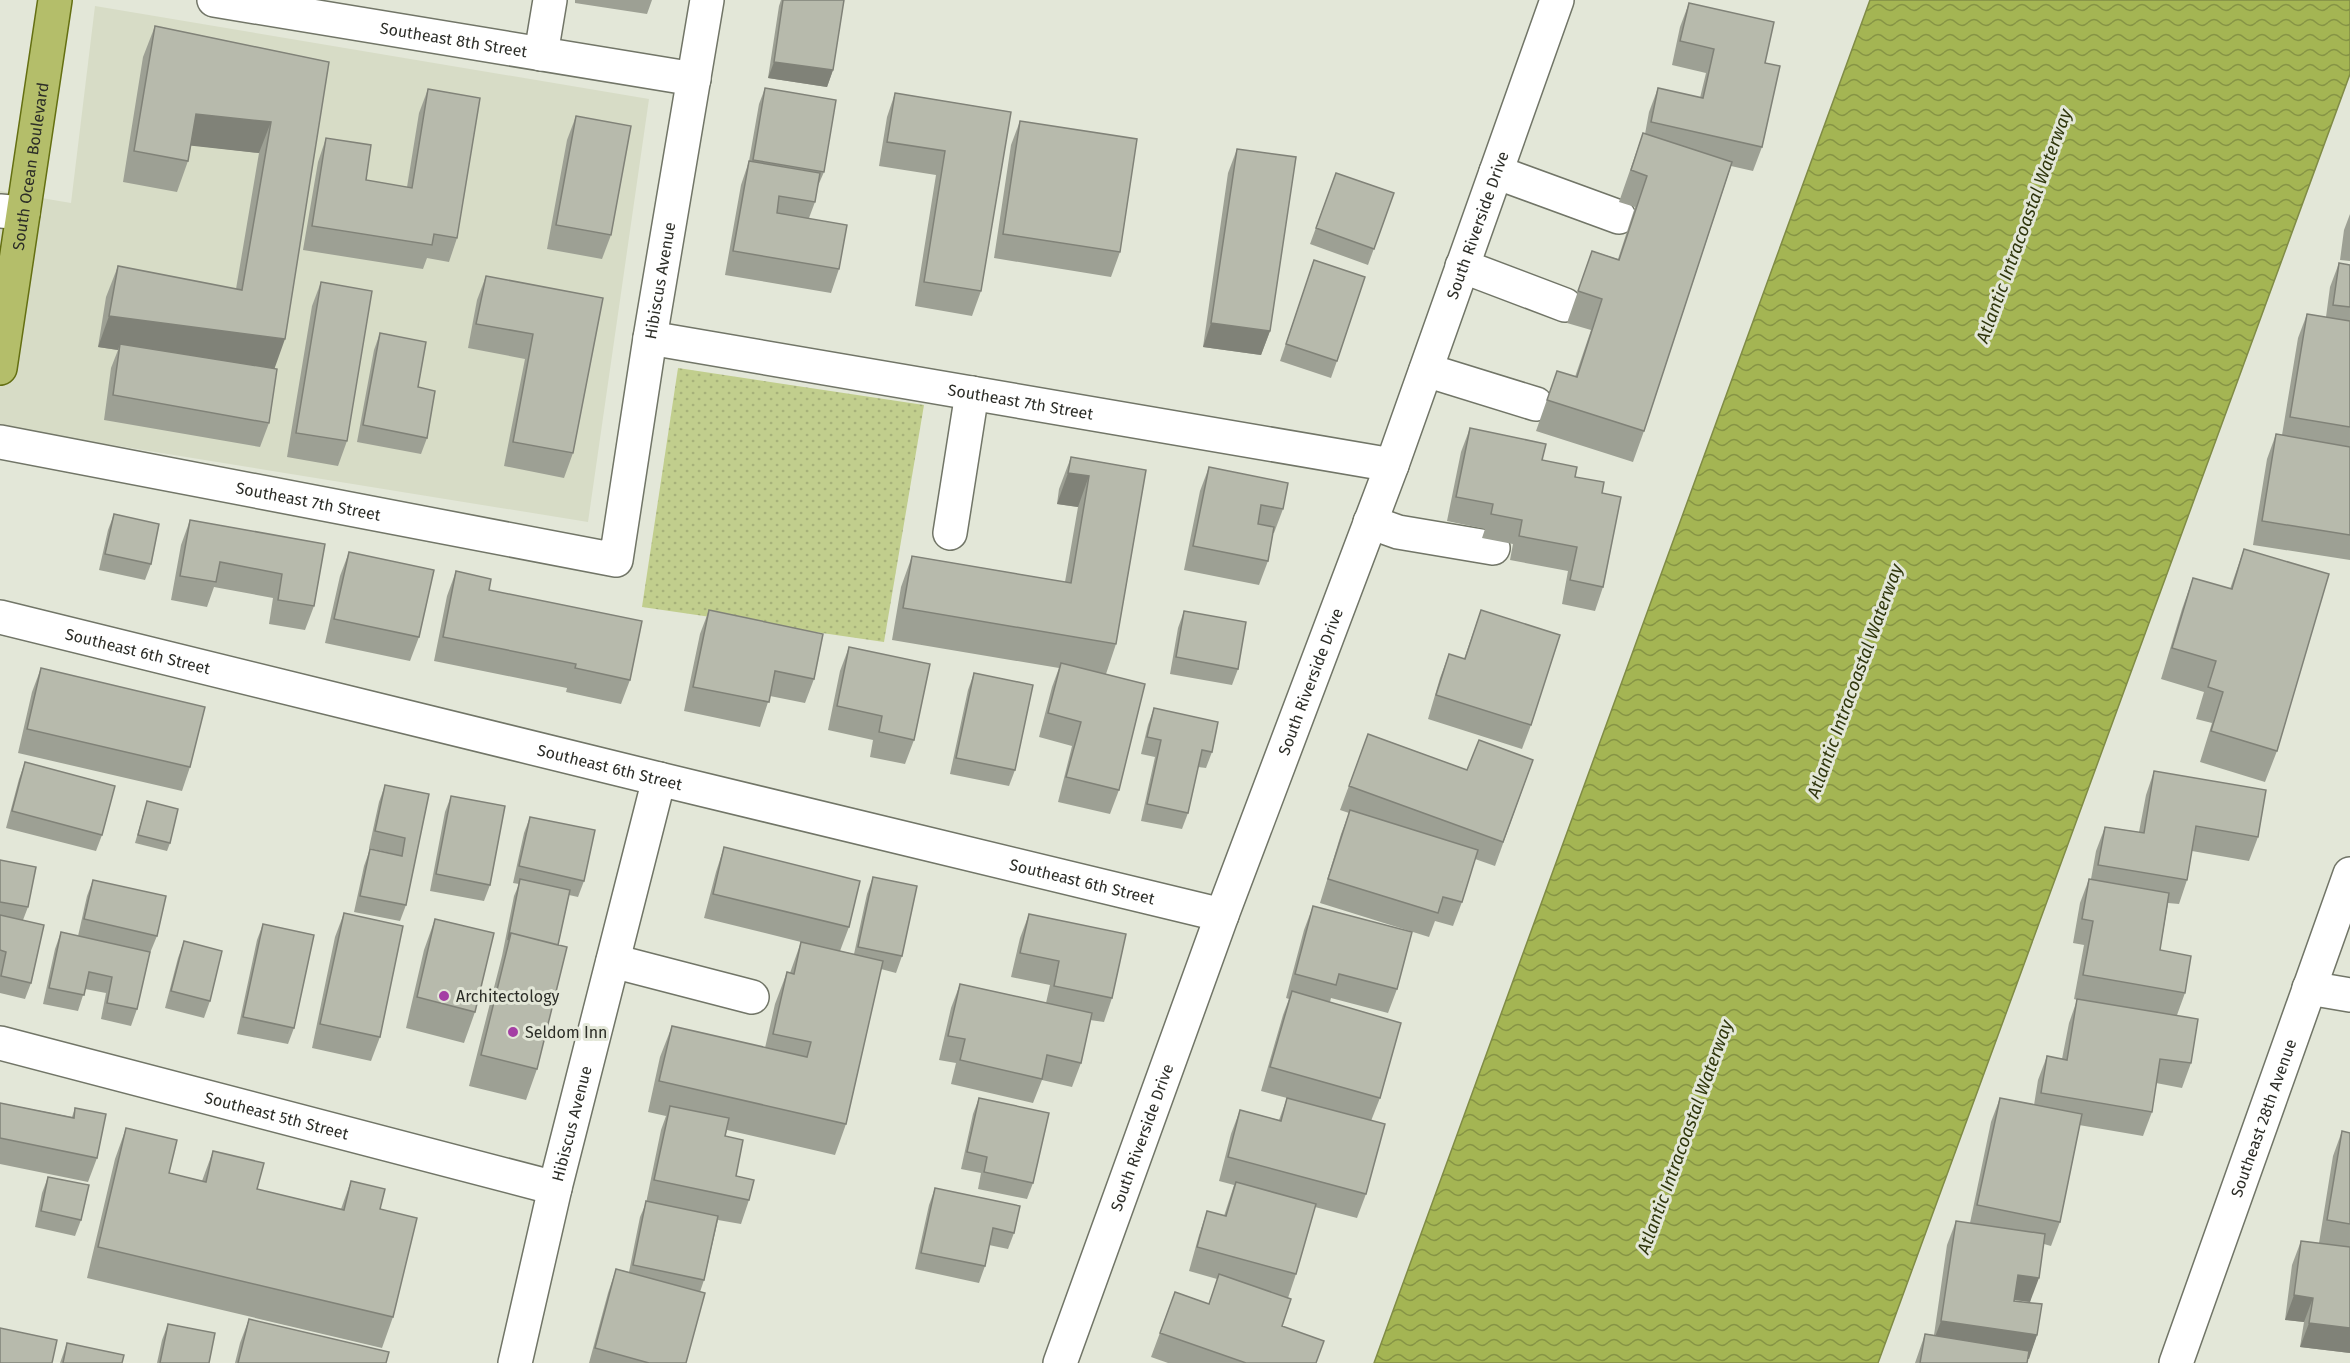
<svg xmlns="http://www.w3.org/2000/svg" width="2350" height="1363" font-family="'Fira Sans',sans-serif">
	<defs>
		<pattern id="grass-dots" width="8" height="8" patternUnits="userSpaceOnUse" patternTransform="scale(1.5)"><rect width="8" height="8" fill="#c1ce8d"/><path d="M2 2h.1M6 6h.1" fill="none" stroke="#a6b17a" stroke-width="1.8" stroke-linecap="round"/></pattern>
		<pattern id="water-waves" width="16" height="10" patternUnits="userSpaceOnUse" patternTransform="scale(1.5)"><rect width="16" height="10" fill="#a4b553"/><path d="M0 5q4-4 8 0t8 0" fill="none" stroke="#869445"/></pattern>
	</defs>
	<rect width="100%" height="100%" fill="#e3e7d8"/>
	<!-- built -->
	<path fill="#d7dcc6" d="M95,6L649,99L588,522L0,427V191L71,203Z"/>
	<!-- grass -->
	<path fill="url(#grass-dots)" d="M678,368L924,405L884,642L642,607Z"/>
	<!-- water -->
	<path fill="url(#water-waves)" stroke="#808c46" stroke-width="1.5" d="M1870,0H2350V74L1878,1363H1374Z"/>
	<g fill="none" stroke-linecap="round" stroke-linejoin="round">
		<!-- minor casing -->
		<g stroke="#717567" stroke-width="36">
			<g id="minor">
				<path id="s1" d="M214,0L694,79"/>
				<path d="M541,54L550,0"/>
				<path d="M1496,172L1619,217"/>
				<path d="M0,211L23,213"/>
				<path d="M1462,266L1565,305"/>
				<path id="s2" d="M650,338L1392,465"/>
				<path d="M1426,370L1536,404"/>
				<path id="s3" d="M0,442L616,560L650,338L707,0"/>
				<path d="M1370,522L1398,532L1493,548"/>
				<path d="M950,533L972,393"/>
				<path id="s4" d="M0,617L659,779L1222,915"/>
				<path d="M613,961L752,997"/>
				<path d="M2309,988L2350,995"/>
				<path id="s5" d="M0,1043L555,1188"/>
				<path id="s6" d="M515,1363L555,1188L659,779"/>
				<path id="s7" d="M1060,1363L1222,915L1392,465L1557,0"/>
				<path id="s8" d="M2176,1363L2350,874"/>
			</g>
		</g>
		<!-- major casing -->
		<g stroke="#646f12" stroke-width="36">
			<g id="major">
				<path id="s9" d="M0,368L55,0"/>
			</g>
		</g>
		<!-- minor -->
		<use href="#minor" stroke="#fff" stroke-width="33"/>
		<!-- major -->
		<use href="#major" stroke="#b4be6a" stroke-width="33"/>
	</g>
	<!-- wall -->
	<path fill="#9da094" d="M575,0H652L647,14L575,3Z
		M781,0H844L833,70L827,87L768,78L779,6Z
		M1689,3L1765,63L1762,147L1753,171L1731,166L1644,431L1633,462L1536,431L1557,371L1575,377L1591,330L1567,323L1592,251L1618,259L1635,207L1619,202L1643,133L1645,134L1649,112L1658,88L1700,98L1706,73L1672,65L1680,27Z
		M155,26L329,62L274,369L269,423L260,447L104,420L111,368L118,350L98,347L106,297L118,266L236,289L259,153L191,145L188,161L177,192L123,182L143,57Z
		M765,88L824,172L817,188L815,202L809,218L839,269L831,293L725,275L741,185L749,161L759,104Z
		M428,89L457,238L449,262L427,258L423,269L303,250L318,162L326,138L366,180L407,187L419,113Z
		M895,93L1011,112L981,291L972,316L915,306L936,175L879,166L887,117Z
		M576,116L611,235L602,259L547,249L567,140Z
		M1020,121L1120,252L1111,277L994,258L1011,145Z
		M1237,149L1270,331L1261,355L1203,347L1228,173Z
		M1336,173L1394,193L1368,265L1310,244Z
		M2350,214V261L2340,260L2344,230Z
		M1314,260L1337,361L1331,378L1280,361Z
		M2339,263L2350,265V560L2253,545L2267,459L2276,434L2282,435L2298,338L2307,314L2326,317L2330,287Z
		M486,276L603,298L573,453L564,478L504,466L525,359L468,348L477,300Z
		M321,282L347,441L338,466L287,457L312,306Z
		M380,333L418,387L427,438L421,454L357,442L374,350Z
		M1470,428L1542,460L1575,477L1602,493L1603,587L1595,611L1562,604L1568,571L1510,560L1513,544L1482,538L1485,529L1447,521L1461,452Z
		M1071,457L1146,470L1116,644L1106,674L1119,790L1110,814L1058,802L1072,746L1039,737L1052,687L1059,668L892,640L901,587L912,556L1065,582L1078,507L1057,504L1059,489Z
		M1209,467L1283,509L1274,533H1273L1268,561L1259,585L1184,570L1200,491Z
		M114,514L151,564L145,580L99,570L108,530Z
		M190,520L325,544L314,606L305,630L269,624L273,598L214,587L207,607L171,600L181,545Z
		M2244,549L2277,751L2265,782L2200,762L2212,723L2196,719L2204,692L2161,679L2182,609L2193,578L2230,589Z
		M349,552L419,637L410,661L325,643L340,576Z
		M456,571L489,590L630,680L621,704L566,692L567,688L434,661L447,596Z
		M709,610L814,679L805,703L770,696L760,727L684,711L700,634Z
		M1481,610L1531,725L1522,749L1428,719L1440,678L1449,654L1464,659Z
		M1184,611L1238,669L1232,685L1170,674L1178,628Z
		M849,647L914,740L905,764L870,757L873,740L828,730L840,671Z
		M41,668L190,767L182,791L18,753L32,692Z
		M974,673L1015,770L1009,786L950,774L968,690Z
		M1154,708L1212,752L1206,768L1198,767L1188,813L1182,829L1141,821L1155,757L1141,754L1148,725Z
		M1368,734L1467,770L1533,760L1495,866L1475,859L1462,902L1453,926L1435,921L1429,937L1320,903L1341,834L1349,813L1340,810Z
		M25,762L102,835L96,851L6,828L19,779Z
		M2154,771L2258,837L2249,861L2192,851L2187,880L2179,904L2168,903L2160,950L2185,993L2177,1015L2191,1063L2182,1088L2156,1083L2152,1112L2143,1136L2079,1125L2060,1222L2051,1246L2044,1244L2030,1302L2014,1300L2037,1335L2028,1359L2027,1363H1915L1925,1334L1934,1335L1947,1245L1956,1221L1970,1223L1991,1122L2000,1098L2034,1105L2038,1080L2047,1056L2062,1059L2069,1023L2077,1000L2074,999L2084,945L2073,943L2080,903L2089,879H2091L2096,851L2105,827L2139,832L2146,795Z
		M385,785L429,794L406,905L400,921L354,912L364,866L370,849L399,855L369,848L379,802Z
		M451,796L490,885L484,901L430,891L445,812Z
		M147,801L170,843L167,851L135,843Z
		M530,817L584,881L578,897L569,895L558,945L537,1069L526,1100L469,1086L500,964L502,956L514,896L519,884L513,883L524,833Z
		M724,847L849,927L840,951L854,954L867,894L873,877L902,956L896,973L881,969L846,1124L835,1155L727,1130L725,1136L736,1176L749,1200L741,1224L718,1220L704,1280L700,1292L686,1363H589L608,1293L616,1269L629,1272L640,1217L646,1203L661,1130L666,1116L648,1112L660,1057L672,1026L765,1048L775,1004L787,972L790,973L801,942L817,946L704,918L716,872Z
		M0,860L28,907L23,920L31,983L25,999L0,993Z
		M93,880L157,936L150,953L149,952L137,1009L131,1026L101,1019L106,993L85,989L78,1011L43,1004L55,949L61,932L78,936L87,896Z
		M1313,906L1397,989L1388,1013L1331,998L1330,1002L1380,1098L1371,1121L1366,1194L1357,1218L1315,1207L1296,1274L1288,1298L1282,1326L1316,1363H1168L1151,1357L1175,1292L1209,1304L1217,1279L1189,1271L1199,1235L1207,1211L1224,1216L1234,1185L1219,1181L1231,1134L1240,1110L1279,1120L1287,1098L1261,1091L1283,1015L1289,999L1286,998L1304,930Z
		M344,913L380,1037L371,1061L312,1048L335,937Z
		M1029,914L1112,998L1104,1022L1090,1020L1081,1063L1072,1087L1042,1080L1033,1103L951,1084L956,1063L939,1060L951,1008L960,984L1046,1003L1050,985L1011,977L1020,938Z
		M435,919L475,1012L464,1043L406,1028L424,950Z
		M263,924L294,1028L288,1044L237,1034L257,940Z
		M184,941L210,1001L204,1018L165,1008L178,958Z
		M979,1098L1033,1183L1027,1199L978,1189L981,1173L961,1169L973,1114Z
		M0,1103L72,1117L75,1108L97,1158L88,1182L0,1164Z
		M126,1128L169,1173L202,1181L213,1151L257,1189L341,1209L351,1181L380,1209L393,1317L382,1348L87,1278L115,1159Z
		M2342,1131L2350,1133V1353L2300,1347L2304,1322L2285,1320L2292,1265L2301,1241L2319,1243L2333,1156Z
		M48,1177L81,1220L75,1236L35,1227L42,1193Z
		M935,1188L1014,1233L1008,1249L989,1245L985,1266L979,1283L915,1269L929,1205Z
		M249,1319L386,1363H235L240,1343Z
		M168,1324L209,1363H157L162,1340Z
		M67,1343L122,1363H60Z"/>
	<!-- shaded-wall -->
	<path fill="#808278" d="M774,62L833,70L827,87L768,78Z
		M196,114L271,122L259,153L185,145Z
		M109,316L285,339L274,370L120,344L118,350L98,347Z
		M1211,323L1270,331L1261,355L1203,347Z
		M1068,473L1089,476L1078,507L1057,504Z
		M2018,1275L2039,1278L2030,1302L2009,1299Z
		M2294,1295L2313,1298L2304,1322L2285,1320Z
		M1941,1321L2037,1335L2029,1359L1932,1345Z
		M2309,1323L2350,1328V1353L2300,1347Z"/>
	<!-- building -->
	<path fill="#b7baac" stroke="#808278" stroke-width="1.5" d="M783,0H844L833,70L774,62Z
		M1689,3L1774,22L1765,63L1780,66L1762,147L1651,122L1658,88L1703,98L1714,49L1680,41Z
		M155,26L329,62L285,339L109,316L118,266L242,290L271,122L196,114L188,161L134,151Z
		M765,88L836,100L824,172L753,160Z
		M428,89L480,98L457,238L434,234L432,245L312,226L326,138L371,145L366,180L412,188Z
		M895,93L1011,112L981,291L924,282L945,151L887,142Z
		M576,116L631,126L611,235L556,225Z
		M1020,121L1137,139L1120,252L1003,234Z
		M1643,133L1732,162L1644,431L1547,400L1557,371L1577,377L1602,299L1578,291L1592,251L1619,260L1647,176L1631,170Z
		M1237,149L1296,157L1270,331L1211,323Z
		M749,161L820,173L815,202L779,196L777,213L847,225L839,269L733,251Z
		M1336,173L1394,193L1374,249L1316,228Z
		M1314,260L1365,277L1337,361L1286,344Z
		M2339,263L2350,265V307L2333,305Z
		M486,276L603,298L573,453L513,442L533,334L476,324Z
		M321,282L372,291L347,441L296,433Z
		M2307,314L2350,321V427L2290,417Z
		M380,333L426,342L418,387L435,391L427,438L363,425Z
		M120,344L277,369L269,423L113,395Z
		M1470,428L1546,444L1542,460L1577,467L1575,477L1604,482L1602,493L1621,497L1603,587L1570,580L1577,547L1519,536L1522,520L1491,514L1493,504L1456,497Z
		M2276,434L2350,447V535L2262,521Z
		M1071,457L1146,470L1116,644L903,608L912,556L1071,583L1089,476L1068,473Z
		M1209,467L1288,483L1283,509L1261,505L1258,524L1274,527L1268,561L1193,546Z
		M114,514L159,524L151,564L105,554Z
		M190,520L325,544L314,606L278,600L282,574L220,562L216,582L180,576Z
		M2244,549L2329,574L2277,751L2211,731L2223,692L2208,687L2216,661L2172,648L2193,578L2232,589Z
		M349,552L434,570L419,637L334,619Z
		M456,571L491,579L489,590L642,621L630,680L575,668L576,664L443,637Z
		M709,610L823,634L814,679L775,671L769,702L693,687Z
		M1481,610L1560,635L1531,725L1436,695L1449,654L1465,659Z
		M1184,611L1246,622L1238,669L1176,657Z
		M849,647L930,664L914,740L879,732L882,716L837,706Z
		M1061,663L1145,684L1119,790L1066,777L1081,722L1048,713Z
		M41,668L205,707L190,767L27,729Z
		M974,673L1033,685L1015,770L956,758Z
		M1154,708L1218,722L1212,752L1202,750L1188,813L1147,804L1161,740L1147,737Z
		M1368,734L1467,770L1479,740L1533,760L1503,842L1349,786Z
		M25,762L115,786L102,835L12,811Z
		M2154,771L2266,790L2258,837L2196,826L2187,880L2098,865L2105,827L2144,833Z
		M385,785L429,794L406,905L360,896L370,849L402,856L405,838L375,831Z
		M451,796L505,806L490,885L436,874Z
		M147,801L178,809L170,843L138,835Z
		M1350,810L1478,850L1462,902L1443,897L1438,913L1328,879Z
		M530,817L595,830L584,881L519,866Z
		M724,847L860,881L849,927L713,894Z
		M0,860L36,867L28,907L0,902Z
		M873,877L917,886L902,956L858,947Z
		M520,879L570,890L558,945L511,933L508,940V939Z
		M2089,879L2169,893L2160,950L2191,956L2185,993L2083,975L2093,921L2082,919Z
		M93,880L166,896L157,936L84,919Z
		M1313,906L1412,932L1397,989L1339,974L1336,985L1295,974Z
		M344,913L403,926L380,1037L320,1024Z
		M1029,914L1126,934L1112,998L1054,986L1059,961L1020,953Z
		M0,915L44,925L31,983L1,976L6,952L0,950Z
		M435,919L494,933L475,1012L417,997Z
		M263,924L314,935L294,1028L243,1017Z
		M61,932L150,952L137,1009L107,1003L112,977L89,972L84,995L49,988Z
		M511,933L567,947L537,1069L481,1055Z
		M184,941L222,951L210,1001L171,991Z
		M801,942L883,961L846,1124L659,1081L672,1026L807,1057L811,1042L773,1034L787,972L794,974Z
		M960,984L1092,1013L1081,1063L1047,1055L1042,1079L960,1060L965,1039L948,1036Z
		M1292,991L1401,1023L1380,1098L1270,1067Z
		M2077,999L2198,1019L2191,1063L2160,1059L2152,1112L2041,1093L2047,1056L2067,1060Z
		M979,1098L1049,1113L1033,1183L984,1172L987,1157L967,1152Z
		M1287,1098L1385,1124L1366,1194L1228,1157L1240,1110L1281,1121Z
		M2000,1098L2082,1114L2060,1222L1977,1205Z
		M0,1103L74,1118L75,1108L106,1114L97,1158L0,1138Z
		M670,1106L729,1118L725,1136L743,1140L736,1176L754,1180L749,1200L654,1180Z
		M126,1128L177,1140L169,1173L206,1182L213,1151L264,1163L257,1189L344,1210L351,1181L385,1189L380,1209L417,1218L393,1317L98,1247Z
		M2342,1131L2350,1133V1224L2327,1220Z
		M48,1177L89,1185L81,1220L41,1211Z
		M1236,1182L1316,1204L1296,1274L1197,1247L1207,1211L1226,1216Z
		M935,1188L1020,1206L1014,1233L993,1228L985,1266L921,1253Z
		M646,1201L718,1216L704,1280L633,1265Z
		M1956,1221L2045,1234L2039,1278L2018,1275L2014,1301L2042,1304L2037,1335L1941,1321Z
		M2301,1241L2350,1247V1328L2309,1323L2313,1298L2294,1295Z
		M616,1269L705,1293L686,1363H649L595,1348Z
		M1219,1274L1291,1299L1282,1326L1324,1341L1316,1363H1246L1160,1333L1175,1292L1209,1304Z
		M249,1319L389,1352L386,1363H238Z
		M168,1324L215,1333L209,1363H160Z
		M0,1328L57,1340L52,1363H0Z
		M1925,1334L2029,1351L2027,1363H1920Z
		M67,1343L124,1355L122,1363H63Z"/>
	<!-- markers -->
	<g fill="#a43fa4" stroke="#e3e7d8" stroke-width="2">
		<circle cx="444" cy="996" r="6"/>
		<circle cx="513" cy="1032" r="6"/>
	</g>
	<g text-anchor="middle" stroke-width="6" stroke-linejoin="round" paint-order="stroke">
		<!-- street labels -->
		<g font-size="16" fill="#2c2d27" stroke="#e3e7d8">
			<text dy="6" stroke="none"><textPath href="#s1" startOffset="243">Southeast 8th Street</textPath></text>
			<text dy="6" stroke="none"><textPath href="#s9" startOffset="204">South Ocean Boulevard</textPath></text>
			<text dy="6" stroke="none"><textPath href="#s7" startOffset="1212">South Riverside Drive</textPath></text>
			<text dy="6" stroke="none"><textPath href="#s3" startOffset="910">Hibiscus Avenue</textPath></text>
			<text dy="6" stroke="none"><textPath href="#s2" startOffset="376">Southeast 7th Street</textPath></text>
			<text dy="6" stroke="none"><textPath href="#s3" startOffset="314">Southeast 7th Street</textPath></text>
			<text dy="6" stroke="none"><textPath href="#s4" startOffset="142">Southeast 6th Street</textPath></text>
			<text dy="6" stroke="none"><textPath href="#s7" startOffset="726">South Riverside Drive</textPath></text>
			<text dy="6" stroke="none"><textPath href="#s4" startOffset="628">Southeast 6th Street</textPath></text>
			<text dy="6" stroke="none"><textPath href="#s4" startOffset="1114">Southeast 6th Street</textPath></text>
			<text dy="6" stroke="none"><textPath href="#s5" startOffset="286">Southeast 5th Street</textPath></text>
			<text dy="6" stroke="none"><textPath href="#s8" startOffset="260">Southeast 28th Avenue</textPath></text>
			<text dy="6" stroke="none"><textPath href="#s6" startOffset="246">Hibiscus Avenue</textPath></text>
			<text dy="6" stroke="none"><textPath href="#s7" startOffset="240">South Riverside Drive</textPath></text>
		</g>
		<!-- poi labels -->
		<g font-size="16" fill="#2c2d27" stroke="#e3e7d8" text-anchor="start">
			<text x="456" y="1002">Architectology</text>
			<text x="525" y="1038">Seldom Inn</text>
		</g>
		<!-- water labels -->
		<g font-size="18" font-style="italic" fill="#2f360c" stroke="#e3e7d8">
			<text transform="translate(2024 226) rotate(-70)" y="6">Atlantic Intracoastal Waterway</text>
			<text transform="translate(1855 681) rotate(-70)" y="6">Atlantic Intracoastal Waterway</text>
			<text transform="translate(1685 1137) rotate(-70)" y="6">Atlantic Intracoastal Waterway</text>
		</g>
	</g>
</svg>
